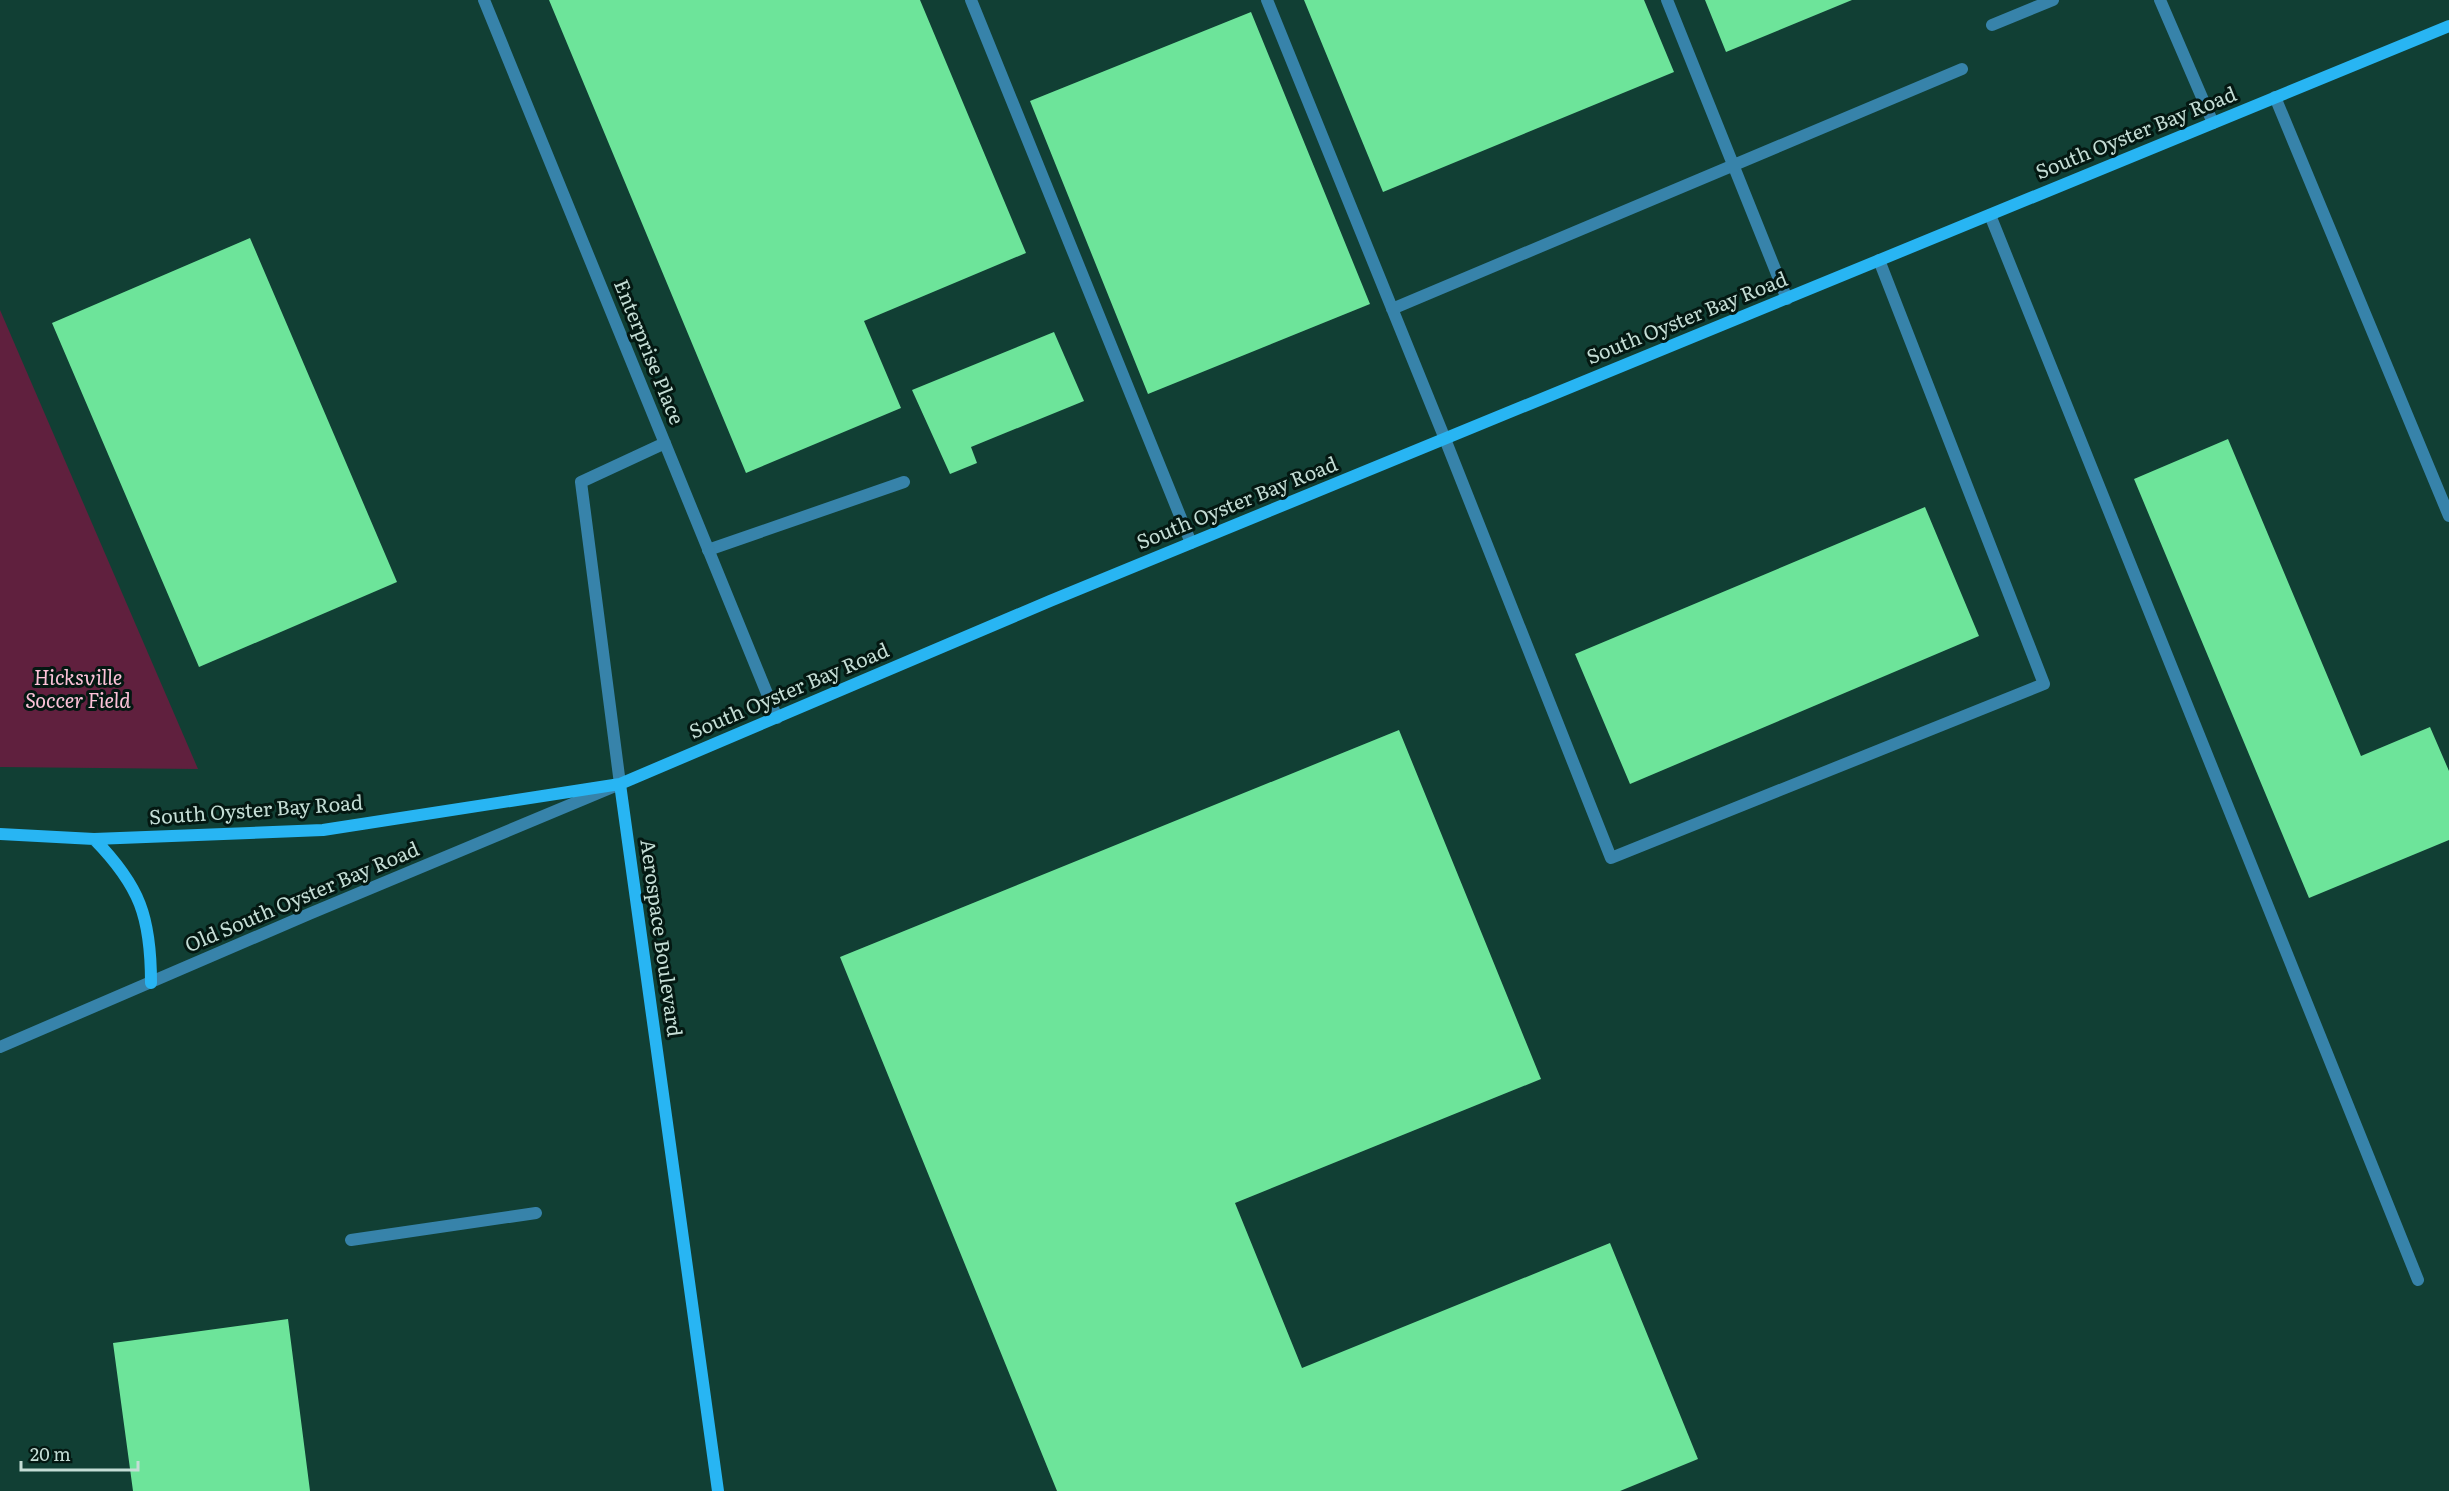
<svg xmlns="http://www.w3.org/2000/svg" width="2449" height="1491" font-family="Literata,serif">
	<rect width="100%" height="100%" fill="#003429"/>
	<!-- built -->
	<path fill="#113f34" d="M0,0H2449V1491H0Z"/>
	<!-- green -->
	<path fill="#60203e" d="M0,310L198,769L0,767Z"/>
	<!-- building -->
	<path fill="#6de49a" d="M549,0H920L1026,253L864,321L901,408L746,473Z
		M1304,0H1644L1674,72L1383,192Z
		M1705,0H1852L1726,52Z
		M1251,12L1370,304L1148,394L1030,101Z
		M250,238L397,582L199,667L52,323Z
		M1054,332L1084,401L971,447L977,463L950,474L912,390Z
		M2228,439L2361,756L2430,727L2449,771V840L2309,898L2134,479Z
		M1925,507L1979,636L1630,784L1575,654Z
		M1399,730L1541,1079L1235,1203L1302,1368L1610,1243L1698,1459L1620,1491H1057L840,957Z
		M288,1319L310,1491H133L113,1343Z"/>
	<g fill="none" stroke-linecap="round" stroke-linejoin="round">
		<!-- lane -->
		<path stroke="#3783aa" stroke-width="12" d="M971,0L1191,543
			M1267,0L1445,439L1611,858L2044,684L1879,260
			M1667,0L1787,299
			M2160,0L2213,123
			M1992,25L2053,0
			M2275,97L2449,516
			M1990,215L2418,1280
			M1392,309L1962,69
			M708,550L904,482
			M351,1240L536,1213"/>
		<!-- street -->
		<path stroke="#3783aa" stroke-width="12" d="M484,0L777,718
			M0,1047L309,914L620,784L581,482L665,443"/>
		<!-- secondary -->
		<path stroke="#28b5f3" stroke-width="12" d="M620,784L718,1491
			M0,834L94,839L323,830L620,784L1050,601L2449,26
			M94,839C140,886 151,917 151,983"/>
	</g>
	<g text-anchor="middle" stroke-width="6" stroke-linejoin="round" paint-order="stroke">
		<!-- street labels -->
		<g font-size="20" fill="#c4ddd5" stroke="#041812">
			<text transform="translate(2136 133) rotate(-22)" y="7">South Oyster Bay Road</text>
			<text transform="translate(1687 318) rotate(-22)" y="7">South Oyster Bay Road</text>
			<text transform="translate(649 352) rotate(68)" y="7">Enterprise Place</text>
			<text transform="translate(1237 503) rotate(-22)" y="7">South Oyster Bay Road</text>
			<text transform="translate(789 691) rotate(-23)" y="7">South Oyster Bay Road</text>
			<text transform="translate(256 810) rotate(-4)" y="7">South Oyster Bay Road</text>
			<text transform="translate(302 897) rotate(-23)" y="7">Old South Oyster Bay Road</text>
			<text transform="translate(661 938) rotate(82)" y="7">Aerospace Boulevard</text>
		</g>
		<!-- park labels -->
		<g font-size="20" font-style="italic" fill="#fdc2d9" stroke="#041812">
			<text x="78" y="685">Hicksville<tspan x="78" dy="23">Soccer Field</tspan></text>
		</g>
	</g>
	<!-- scale -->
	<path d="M21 1461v9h117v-9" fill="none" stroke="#c4ddd5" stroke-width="3"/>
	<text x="30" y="1461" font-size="18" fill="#c4ddd5" stroke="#041812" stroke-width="4.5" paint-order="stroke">20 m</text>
</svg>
